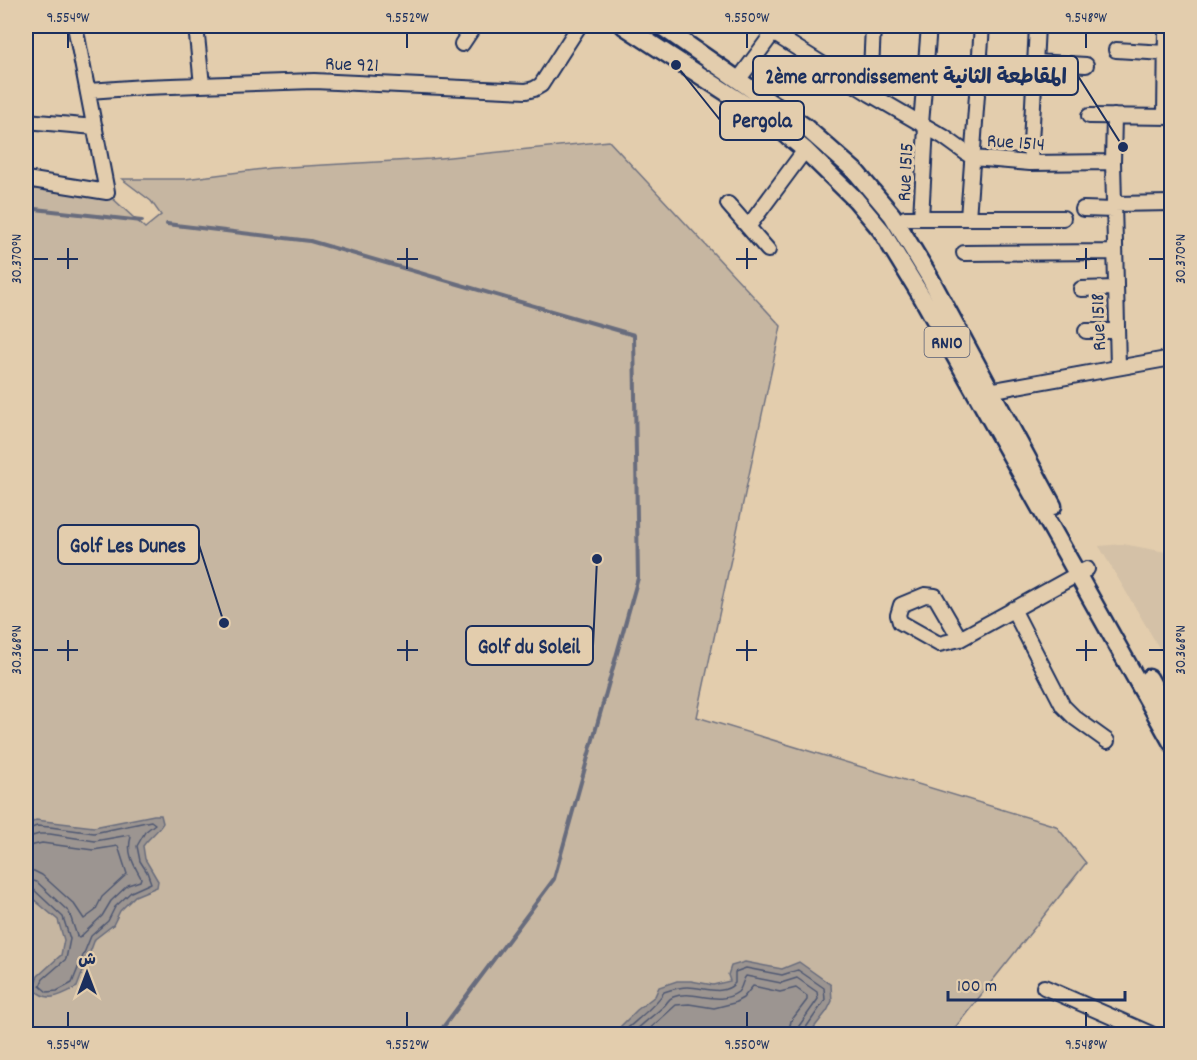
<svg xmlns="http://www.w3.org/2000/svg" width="1197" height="1060" font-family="Dekko,'Playpen Sans Arabic',sans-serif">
	<rect width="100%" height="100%" fill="#e3cdad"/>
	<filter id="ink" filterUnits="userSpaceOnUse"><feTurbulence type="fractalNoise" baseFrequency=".0167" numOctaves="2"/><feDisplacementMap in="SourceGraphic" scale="12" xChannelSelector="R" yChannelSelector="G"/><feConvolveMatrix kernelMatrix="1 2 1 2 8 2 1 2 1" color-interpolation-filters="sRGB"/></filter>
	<g filter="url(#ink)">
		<!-- built -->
		<path fill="#d4c1a7" d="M1123,544L1171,553V668L1099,546Z"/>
		<!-- green -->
		<path fill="#c6b6a1" stroke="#707280" stroke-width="1.5" d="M609,141L781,326L697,717L1056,826L1086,863L950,1034H26V179L111,197L145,228L161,215L151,201L122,179H185L271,168L430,159Z"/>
		<!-- water -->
		<path fill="#9c9591" stroke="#686c7d" stroke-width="1.5" d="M154,815H161L163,823C158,832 149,837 143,846L145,859L158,881L157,887L135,896L120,911L113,925L95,939L77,987C60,996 47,1004 33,988L38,976L61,955L64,940L58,920L32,898L26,889V827L36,820L94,827Z
			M745,962L782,969L799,962L831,985L832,1001L827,1011L809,1034H613L637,1010L655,996L659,987L677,981H691L713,985L730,981L728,975L731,966Z"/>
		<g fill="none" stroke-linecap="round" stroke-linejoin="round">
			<!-- shore -->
			<path stroke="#4f5872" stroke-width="1.5" d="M26,830L37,826L50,827L94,833L151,821L155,824L145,832L137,846L140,861L147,872L151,883L131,892L115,907L108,921L91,936L72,983L57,991L47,992L40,986L43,979L66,959L70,939L63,917L32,888L26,886
				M26,838L39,834H50L95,841L129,835L131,837C126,853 134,865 141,878L140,881L128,885L111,901L102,916L79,938L77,936L69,912L37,882L26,879
				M26,847L42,843L93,850L118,846L127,874L102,897L95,911L84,919L74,904L42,875L34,871L26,870
				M621,1034C634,1022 656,1006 664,992C673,989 680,987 688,987C704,987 723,997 735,983V972L746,968L782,975L798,970L824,988L825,1000L805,1029V1034
				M632,1034C642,1024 653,1016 664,1006C668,1002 668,999 673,997C694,989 718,1007 738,992C743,987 742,980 746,976L781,983L797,978L817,992L818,999L799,1026L797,1034
				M644,1034L676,1005L689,1004L714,1008L734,1003L743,998L753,986L780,992L796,988L807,996V1000L791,1021L788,1034"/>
			<!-- stream -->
			<path stroke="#686c7d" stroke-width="4" d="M26,208L142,221
				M167,224L310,241L634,335L638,578L554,879L438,1034"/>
			<!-- minor casing -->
			<g stroke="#1b2f5e" stroke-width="18">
				<path id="minor" d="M196,26L202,85
					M773,33L870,94L944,137L973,158L1030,163L1113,162
					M462,44L474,26
					M1116,50L1165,53
					M1035,62L1086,65
					M739,79L773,33L775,26
					M89,91L144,87L314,81L526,91L534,89L541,85L579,26
					M870,94L873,26
					M1089,116L1172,117
					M1114,116L1113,162L1118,367
					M1165,117L1166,26
					M26,121L95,127
					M921,124L929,26
					M1030,163L1037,26
					M26,179L107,192L75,26
					M728,204L768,250
					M1114,204L1172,203
					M1083,209L1114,210
					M905,218H1063
					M921,218L926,127
					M968,218L982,26
					M748,227L805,150
					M964,253L1114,252
					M1081,289L1115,288
					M1086,331H1116
					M989,391L1172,358
					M1013,609L1063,706L1075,718L1107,741
					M960,639L935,596L925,595L901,605L898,615L900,622L939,644L960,639L1087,569
					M1044,987L1151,1034"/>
			</g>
			<!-- major casing -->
			<g stroke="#1b2f5e" stroke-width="21">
				<path id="major" d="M624,26L766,118L805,150L856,200L881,230L922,297L1172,743
					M661,26L804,126L856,172L892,215L929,276L1053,506
					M1149,678L1172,719"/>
			</g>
			<!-- minor -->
			<use href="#minor" stroke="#e3cdad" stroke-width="14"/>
			<!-- major -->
			<use href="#major" stroke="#e3cdad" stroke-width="16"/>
		</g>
	</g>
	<!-- ticks -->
	<path fill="none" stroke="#1b2f5e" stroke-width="2" d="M68,33V48M407,33V48M747,33V48M1086,33V48M68,248V269M407,248V269M747,248V269M1086,248V269M33,259H48M57,259H78M397,259H418M736,259H757M1076,259H1097M1149,259H1164M68,640V661M407,640V661M747,640V661M1086,640V661M33,650H48M57,650H78M397,650H418M736,650H757M1076,650H1097M1149,650H1164M68,1012V1027M407,1012V1027M747,1012V1027M1086,1012V1027"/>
	<g text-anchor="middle" stroke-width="6" stroke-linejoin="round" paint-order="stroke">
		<!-- shield labels -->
		<rect fill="#e3cdad" stroke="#575e76" stroke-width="1.5" x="924.5" y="327" width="45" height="30" rx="4.5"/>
		<g font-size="18" font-weight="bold" fill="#1b2f5e">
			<text x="947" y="348">RN10</text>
		</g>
		<!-- street labels -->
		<g font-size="20" fill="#1b2f5e" stroke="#e3cdad">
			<text transform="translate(352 63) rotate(2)" y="7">Rue 921</text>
			<text transform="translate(1016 141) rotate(4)" y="7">Rue 1514</text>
			<text transform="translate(904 172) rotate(-87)" y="7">Rue 1515</text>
			<text transform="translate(1097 322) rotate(-92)" y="7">Rue 1518</text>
		</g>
	</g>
	<!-- callouts -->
	<path fill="none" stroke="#1b2f5e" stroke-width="2" d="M1123 147L1078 76M676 65L720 120M224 623L199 545M597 559L593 646"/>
	<g fill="#1b2f5e" stroke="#e3cdad" stroke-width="2">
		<circle cx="1123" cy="147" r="6"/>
		<circle cx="676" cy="65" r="6"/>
		<circle cx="224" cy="623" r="6"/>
		<circle cx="597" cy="559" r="6"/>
	</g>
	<g fill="#e3cdad" stroke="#1b2f5e" stroke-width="2">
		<rect x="753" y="56" width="325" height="39" rx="6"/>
		<rect x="720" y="101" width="84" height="39" rx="6"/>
		<rect x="58" y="525" width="141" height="39" rx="6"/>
		<rect x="466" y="626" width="127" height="39" rx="6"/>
	</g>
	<g font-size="21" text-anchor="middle" font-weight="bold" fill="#1b2f5e">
		<text x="916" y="83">2ème arrondissement المقاطعة الثانية</text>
		<text x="762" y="127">Pergola</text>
		<text x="128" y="552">Golf Les Dunes</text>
		<text x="529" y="653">Golf du Soleil</text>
	</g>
	<!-- margin -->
	<rect width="1197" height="1060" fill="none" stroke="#e3cdad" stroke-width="66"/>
	<!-- north arrow -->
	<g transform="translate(87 973)" stroke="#e3cdad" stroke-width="4.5" paint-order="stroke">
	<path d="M0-4.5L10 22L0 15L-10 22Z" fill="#1b2f5e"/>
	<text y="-9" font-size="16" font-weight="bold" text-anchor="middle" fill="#1b2f5e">ش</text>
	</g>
	<!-- scale -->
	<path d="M948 991v9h177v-9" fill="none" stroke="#1b2f5e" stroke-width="3"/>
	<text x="957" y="991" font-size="18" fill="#1b2f5e" stroke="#e3cdad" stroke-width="4.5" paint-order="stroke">100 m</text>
	<rect x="33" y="33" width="1131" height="994" fill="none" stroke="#1b2f5e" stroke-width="2"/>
	<g font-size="15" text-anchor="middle" fill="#1b2f5e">
		<text x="68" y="22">9.554°W</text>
		<text x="407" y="22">9.552°W</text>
		<text x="747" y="22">9.550°W</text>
		<text x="1086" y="22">9.548°W</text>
		<text transform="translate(16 259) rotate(-90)" y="5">30.370°N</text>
		<text transform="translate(1180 259) rotate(-90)" y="5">30.370°N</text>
		<text transform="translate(16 650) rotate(-90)" y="5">30.368°N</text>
		<text transform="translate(1180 650) rotate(-90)" y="5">30.368°N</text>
		<text x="68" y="1049">9.554°W</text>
		<text x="407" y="1049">9.552°W</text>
		<text x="747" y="1049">9.550°W</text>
		<text x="1086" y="1049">9.548°W</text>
	</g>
</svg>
